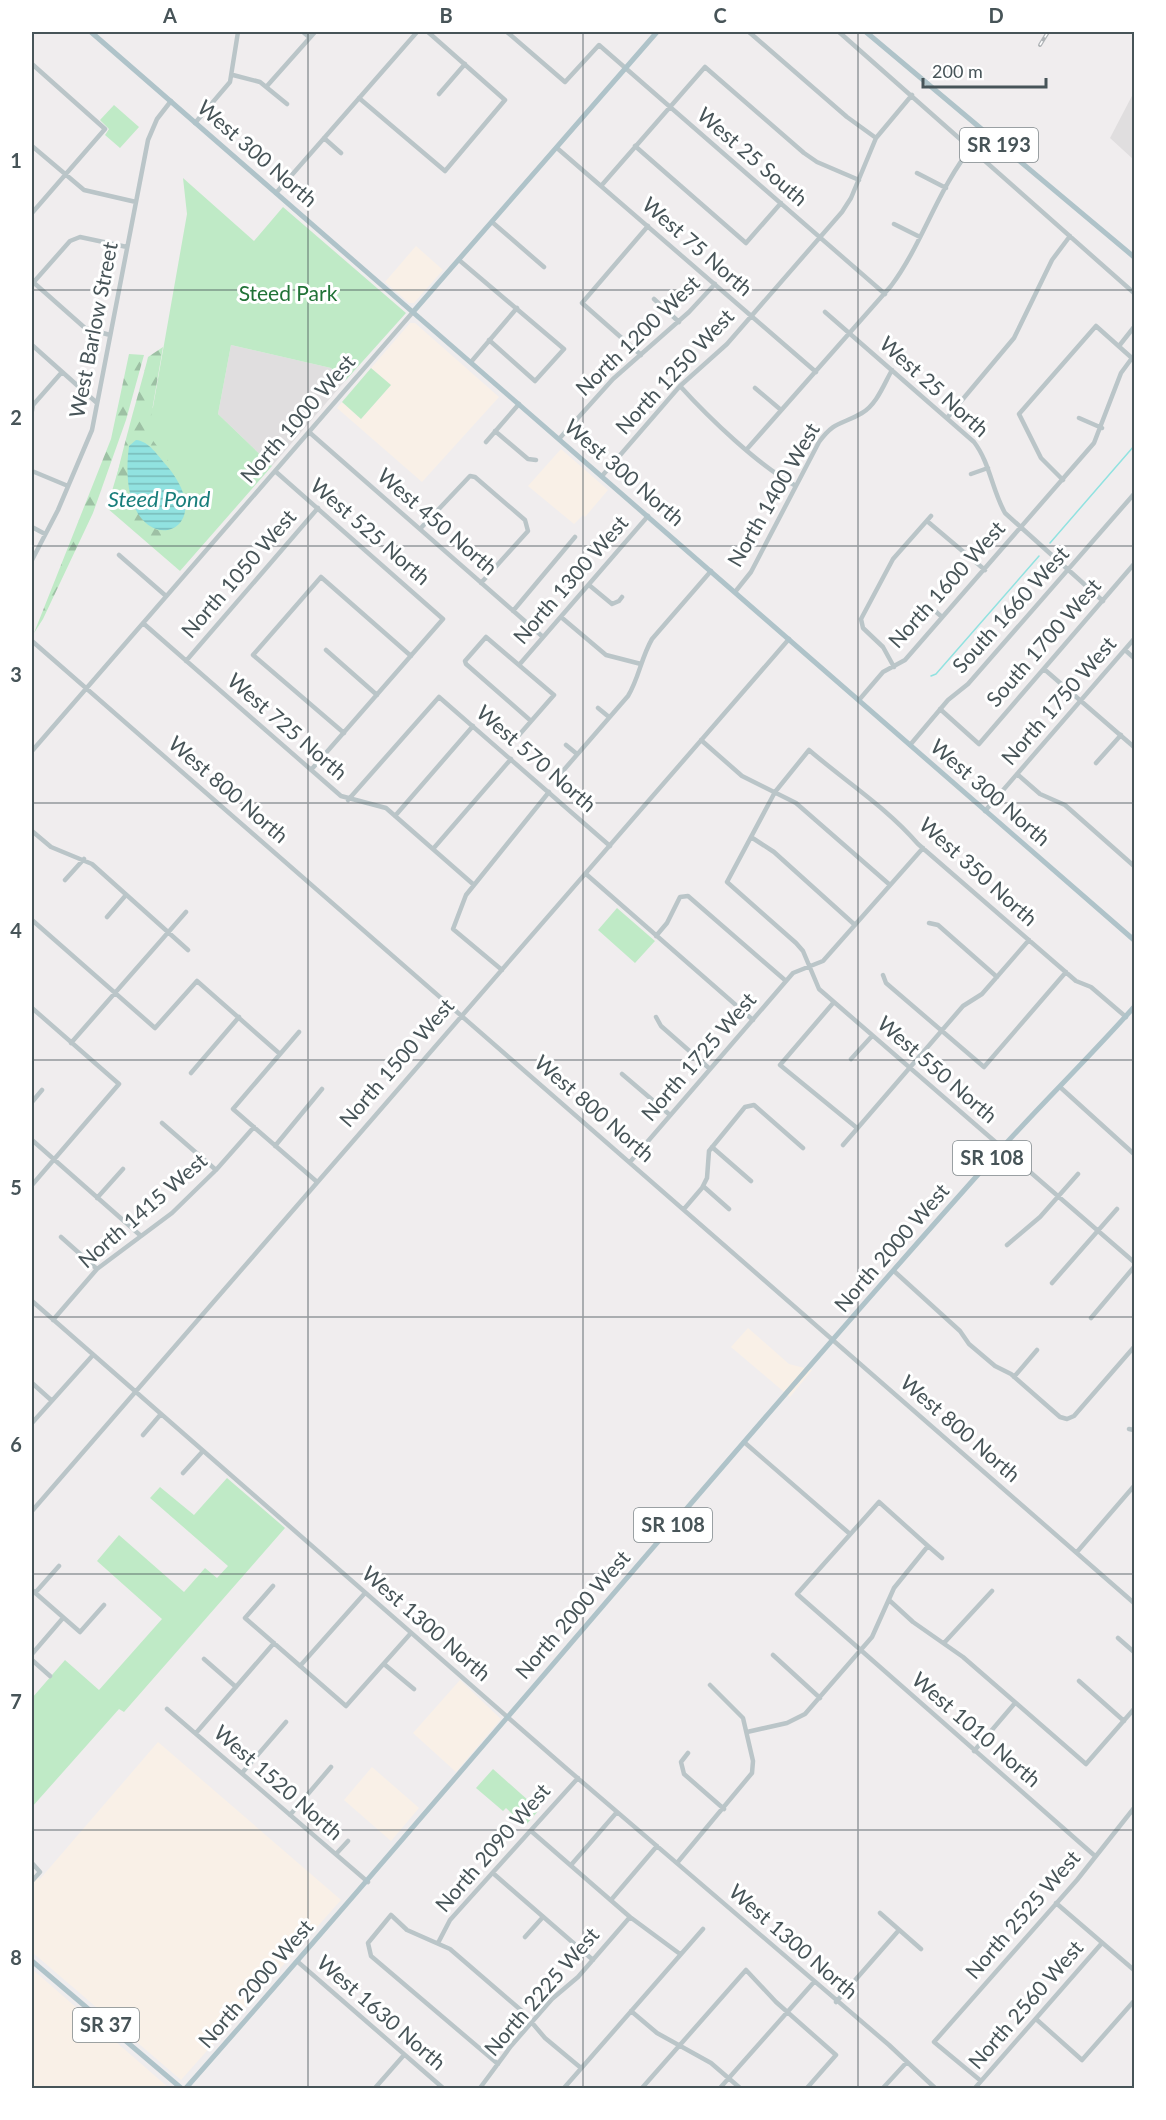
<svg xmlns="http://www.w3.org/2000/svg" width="1166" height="2120" font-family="Lato,sans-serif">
	<defs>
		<pattern id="forest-firs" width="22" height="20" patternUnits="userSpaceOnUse" patternTransform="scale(1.5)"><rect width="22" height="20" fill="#bfeac6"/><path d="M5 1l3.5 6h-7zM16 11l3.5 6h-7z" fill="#9dc0a4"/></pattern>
		<pattern id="water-rules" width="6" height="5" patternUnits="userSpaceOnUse" patternTransform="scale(1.5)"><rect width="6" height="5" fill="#91e2e0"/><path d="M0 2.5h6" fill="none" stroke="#78bab8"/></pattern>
	</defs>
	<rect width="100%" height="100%" fill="#f0edee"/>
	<!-- commercial -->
	<path fill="#f9f0e7" d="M416,246L443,270L414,303H409L385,282Z
		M410,323H415L499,397L422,482L337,408L342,402L361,419L391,385L371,368Z
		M561,449L608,490L585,517L583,515L574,524L528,486Z
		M748,1328L789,1364L812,1370L790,1397L731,1347Z
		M460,1680L501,1719L456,1772L413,1733Z
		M158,1742L341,1900L181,2080L32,1952V1875L33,1873L40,1879Z
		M372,1767L419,1808L391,1841L344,1800Z
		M32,1969L78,2009L169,2088H32Z"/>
	<!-- education -->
	<path fill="#e0dedf" d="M1134,92V160L1110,138Z
		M231,345L331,368L345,381L272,466L218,414Z"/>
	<!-- green -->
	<path fill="#bfeac6" d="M114,105L139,127L120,148L105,135L109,129L100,120Z
		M183,178L254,241L283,207L406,313L345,381L331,368L231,345L218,414L272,466L180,571L107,508L125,447L153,407L187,214Z
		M371,368L391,385L361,419L342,402Z
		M617,908L655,941L635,963L598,930Z
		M227,1478L285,1528L124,1712L119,1709L32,1807V1698L65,1660L99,1690L162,1619L97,1561L119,1535L184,1592L205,1568L217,1578L228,1566L150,1498L160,1487L194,1515Z
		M493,1769L539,1810L525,1826L506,1808L503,1811L476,1788Z"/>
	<!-- forest -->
	<path fill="url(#forest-firs)" d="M163,347L148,434L182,479L196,492L187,502L183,489L141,441L136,440L129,446C132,476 127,526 165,532L154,542C137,531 120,511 115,491C113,481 144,375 148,357Z
		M129,354L144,355L126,420L93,513L43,619L34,633L111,439Z"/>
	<!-- water -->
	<path fill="url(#water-rules)" d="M136,440C149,441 158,456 167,466C229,540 113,570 129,446Z"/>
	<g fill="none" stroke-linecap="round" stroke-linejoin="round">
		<!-- stream -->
		<path stroke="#91e2e0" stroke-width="1.5" d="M1050,543L1134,446
			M931,676L936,674L1039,556"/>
		<!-- minor -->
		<path stroke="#bac5c8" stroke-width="4.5" d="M303,32L309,37
			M507,32L565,82L599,45L885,294
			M749,32L847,117L876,138
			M839,32L1134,293
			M32,64L105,129L32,213
			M233,75L260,82L287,104
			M267,86L315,32
			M439,94L465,64
			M359,98L445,171L505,100L428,32
			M195,123L230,82L238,32
			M324,138L341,153
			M32,146L84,190L136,202
			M635,146L746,243L781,203
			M557,148L816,372
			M917,173L946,188
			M601,186L705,67L804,153L817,162L859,180
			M276,193L417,32
			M492,222L544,267
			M894,224L920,237
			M459,260L564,349L535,381L489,340
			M33,282L85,328L110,335
			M32,284L70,241L80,237L127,247
			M654,299L679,322
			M825,312L974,442C990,463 992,490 1005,513L1103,601
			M32,345L97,403
			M1119,346L1134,327
			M641,355L582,303L648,226
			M471,362L517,308
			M680,386C709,418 759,466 796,486
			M755,388L781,410
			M32,411L33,405L62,372
			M947,418L1014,338L1052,260L1070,236
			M1079,418L1102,428
			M495,431L528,459L536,460
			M309,432L543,637
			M559,439L613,379L689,312L715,284
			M486,442L519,404
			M747,449L891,286C923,243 938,188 972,147
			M32,471L68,486
			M275,471L443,619L311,770
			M971,474L988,468
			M602,476L680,386L727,344L842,212L851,198L876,138L912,95
			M1063,480L1041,458L1019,414L1096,326L1133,359
			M927,521L985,570
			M32,527L45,534
			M420,529L470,476L475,477L525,520L528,531L481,583
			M119,555L166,596
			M32,560L58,510L92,430L148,140L157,119L171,101
			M589,585L612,604L619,601L622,597
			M735,592L751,572L819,442C835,420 842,425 862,413C877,404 884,384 892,370
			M928,605L942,617
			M513,611L575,537
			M561,617L606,655L641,664
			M143,623L341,796L386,808L474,885
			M32,641L1134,1603
			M326,650L377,695
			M1125,650L1134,658
			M186,661L318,508
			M519,665L648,516
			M894,667L883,647L863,628L861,619L893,559L931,516
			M1044,669L1134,747
			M859,700L883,672L905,660L1094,443L1121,373L1132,358
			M598,708L609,717
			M940,709L979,744L1134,564
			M344,733L253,655L321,577L411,656
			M519,735L554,695L486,637L465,661L466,664L531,721
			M701,740L742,776L796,803L890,885
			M566,745L577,754
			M910,745L948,700L968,684L1134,494
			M32,751L413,312
			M1096,763L1121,735
			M562,772L628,696C639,678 641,658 652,639L711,571
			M1017,774L1040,794L1065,805L1134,866
			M348,800L439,697L610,846
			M985,811L1134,639
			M395,816L473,726
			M32,831L51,847L92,864L188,950
			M751,837L774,852L855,925
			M433,849L511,759
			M586,874L753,1020
			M65,880L84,859
			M107,917L126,895
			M32,920L155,1028L197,981L280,1054
			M929,923L938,925L997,977
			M656,936L667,923L680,897L688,896L786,981
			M502,970L453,929L466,895L549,792
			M883,975L886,983L984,1067L1066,972
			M834,1002L780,1065L857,1128
			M32,1008L119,1084L32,1185
			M656,1017L661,1026L710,1069
			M1126,1017L1091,987L1076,981L918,844C886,807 845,781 809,750L775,792L727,882L796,943L803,951L819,989L1134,1262
			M299,1032L233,1109L316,1181
			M71,1043L186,912
			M851,1059L872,1036
			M191,1073L239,1017
			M622,1074L670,1115
			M1060,1087L1134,1154
			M32,1102L42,1090
			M162,1123L216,1170
			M32,1140L141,1236
			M843,1145L963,1006L982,994L1029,940
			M275,1146L322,1089
			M712,1147L751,1181
			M630,1162L793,973L823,961L923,848
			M703,1186L729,1209
			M97,1198L123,1169
			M684,1209L702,1188L707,1178L709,1151L745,1107L754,1105L803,1148
			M61,1237L97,1269
			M1007,1245L1040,1217L1078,1174
			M894,1271L960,1331L969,1344L995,1366L1011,1374L1060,1417L1067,1419L1074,1416L1134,1347
			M1052,1283L1117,1209
			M32,1301L567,1769L889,2045L935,2088
			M1091,1318L1134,1267
			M53,1320L97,1269L172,1213L216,1170L254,1127
			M1014,1377L1037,1350
			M32,1383L51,1400
			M32,1423L93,1355
			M1129,1429L1134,1430
			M143,1435L161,1414
			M744,1442L850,1534
			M183,1473L203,1451
			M32,1511L789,639
			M928,1546L879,1502L797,1594L1095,1856
			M1077,1552L1134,1486
			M273,1586L245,1618L346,1706L411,1633
			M32,1590L80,1632L104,1605
			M35,1593L59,1566
			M889,1600L913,1622L963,1657L1086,1764L1134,1709
			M1118,1638L1134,1652
			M944,1643L992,1591
			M32,1654L63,1618
			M773,1655L820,1698
			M204,1659L236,1687
			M32,1660L50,1676
			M384,1664L414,1689
			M300,1666L365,1593
			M1079,1681L1124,1721
			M167,1709L368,1882
			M747,1732L787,1723L805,1714L872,1637L894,1588L928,1546L942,1558
			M196,1733L274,1643
			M974,1751L1015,1703
			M688,1753L681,1762L684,1774L724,1809
			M242,1773L286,1722
			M290,1815L331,1767
			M531,1831L630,1917L680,1954
			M336,1854L348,1841
			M32,1863L40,1872L32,1881
			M677,1863L752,1773L753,1761L743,1718L710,1685
			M571,1865L617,1812
			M494,1874L593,1960
			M611,1900L657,1846
			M1056,1903L1134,1970
			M880,1913L921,1949
			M525,1937L543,1917
			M438,1943L450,1920L578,1778
			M298,1962L443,2088
			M836,2002L899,1930
			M631,2011L657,2033L711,2063L740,2088
			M1036,2019L1082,2060L1134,2001
			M498,2064L371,1956L368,1943L391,1915L407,1930L450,1949L522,2011L545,2038L581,2068
			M981,2081L934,2042L1077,1880L1134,1808
			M375,2088L404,2055
			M480,2088L511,2046L552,1999L578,1977L630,1917
			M564,2088L703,1929
			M642,2088L746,1970L776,2002L836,2055L807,2088
			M720,2088L814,1982
			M883,2088L906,2063
			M975,2088L1102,1943"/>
		<!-- major -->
		<path stroke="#afc3c9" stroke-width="5" d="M91,32L1134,940
			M866,32L1134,257
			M413,312L657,32
			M32,1961L181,2088
			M186,2088C457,1781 718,1466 991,1160C1037,1108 1088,1059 1134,1007"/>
		<!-- rail casing -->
		<g stroke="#b0b4b7" stroke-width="4">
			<path id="rail" d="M1040,45L1048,32"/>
		</g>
		<!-- rail -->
		<use href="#rail" stroke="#fff" stroke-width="1.5" stroke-dasharray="4.5" stroke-linecap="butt"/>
	</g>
	<!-- grid -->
	<path fill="none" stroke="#475458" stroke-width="1.5" stroke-opacity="0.55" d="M308,32V2088M583,32V2088M858,32V2088M32,290H1134M32,546H1134M32,803H1134M32,1060H1134M32,1317H1134M32,1574H1134M32,1830H1134"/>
	<g text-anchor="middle" stroke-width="6" stroke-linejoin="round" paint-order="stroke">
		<!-- shield labels -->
		<g fill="#fff" stroke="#7e878a" stroke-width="1.5">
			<rect x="960" y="128" width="78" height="34" rx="4.5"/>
			<rect x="953" y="1141" width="78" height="34" rx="4.5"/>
			<rect x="634" y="1508" width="78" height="34" rx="4.5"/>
			<rect x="73" y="2008" width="66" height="34" rx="4.5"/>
		</g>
		<g font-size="20" font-weight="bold" fill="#475458">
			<text x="999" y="152">SR 193</text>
			<text x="992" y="1165">SR 108</text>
			<text x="673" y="1532">SR 108</text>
			<text x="106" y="2032">SR 37</text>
		</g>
		<!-- street labels -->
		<g font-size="21" fill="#475458" stroke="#fff">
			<text transform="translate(257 154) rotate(41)" y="7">West 300 North</text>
			<text transform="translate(752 157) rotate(41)" y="7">West 25 South</text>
			<text transform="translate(697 247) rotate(41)" y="7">West 75 North</text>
			<text transform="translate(94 330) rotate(-79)" y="7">West Barlow Street</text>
			<text transform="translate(638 336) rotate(-44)" y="7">North 1200 West</text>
			<text transform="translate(675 372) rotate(-47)" y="7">North 1250 West</text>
			<text transform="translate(934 387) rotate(42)" y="7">West 25 North</text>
			<text transform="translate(298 419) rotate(-49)" y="7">North 1000 West</text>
			<text transform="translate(624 473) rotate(41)" y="7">West 300 North</text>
			<text transform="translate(774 495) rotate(-60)" y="7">North 1400 West</text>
			<text transform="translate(437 522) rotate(41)" y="7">West 450 North</text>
			<text transform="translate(370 532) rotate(41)" y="7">West 525 North</text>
			<text transform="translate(239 574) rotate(-49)" y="7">North 1050 West</text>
			<text transform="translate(571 580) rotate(-49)" y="7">North 1300 West</text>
			<text transform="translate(947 585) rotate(-48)" y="7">North 1600 West</text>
			<text transform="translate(1011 610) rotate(-48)" y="7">South 1660 West</text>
			<text transform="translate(1044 643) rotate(-49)" y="7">South 1700 West</text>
			<text transform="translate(1059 701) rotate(-49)" y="7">North 1750 West</text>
			<text transform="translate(287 727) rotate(41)" y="7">West 725 North</text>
			<text transform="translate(536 759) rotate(41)" y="7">West 570 North</text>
			<text transform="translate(228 790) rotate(41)" y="7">West 800 North</text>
			<text transform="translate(990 793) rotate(41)" y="7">West 300 North</text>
			<text transform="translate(978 872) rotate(42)" y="7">West 350 North</text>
			<text transform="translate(699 1057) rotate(-49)" y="7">North 1725 West</text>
			<text transform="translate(397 1063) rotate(-49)" y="7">North 1500 West</text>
			<text transform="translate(937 1070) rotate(41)" y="7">West 550 North</text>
			<text transform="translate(594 1109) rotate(41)" y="7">West 800 North</text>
			<text transform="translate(143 1211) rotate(-41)" y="7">North 1415 West</text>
			<text transform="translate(892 1248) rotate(-49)" y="7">North 2000 West</text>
			<text transform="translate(960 1429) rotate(41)" y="7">West 800 North</text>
			<text transform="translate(573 1615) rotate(-49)" y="7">North 2000 West</text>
			<text transform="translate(426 1624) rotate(41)" y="7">West 1300 North</text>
			<text transform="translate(976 1730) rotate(41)" y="7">West 1010 North</text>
			<text transform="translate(278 1783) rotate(41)" y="7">West 1520 North</text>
			<text transform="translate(493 1848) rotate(-49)" y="7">North 2090 West</text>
			<text transform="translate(1023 1915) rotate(-49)" y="7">North 2525 West</text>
			<text transform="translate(793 1942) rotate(41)" y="7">West 1300 North</text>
			<text transform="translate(256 1984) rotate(-49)" y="7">North 2000 West</text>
			<text transform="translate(542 1992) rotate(-49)" y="7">North 2225 West</text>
			<text transform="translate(1026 2005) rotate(-49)" y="7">North 2560 West</text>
			<text transform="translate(381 2013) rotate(41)" y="7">West 1630 North</text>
		</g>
		<!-- park labels -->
		<g font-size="21" fill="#207236" stroke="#fff">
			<text x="288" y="301">Steed Park</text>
		</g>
		<!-- water labels -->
		<g font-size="22" font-style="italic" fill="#187e7b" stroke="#fff">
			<text x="159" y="507">Steed Pond</text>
		</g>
	</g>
	<!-- border -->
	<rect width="1166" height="2120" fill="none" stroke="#ffffff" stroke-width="66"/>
	<!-- scale -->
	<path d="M923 78v9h123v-9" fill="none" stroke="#475458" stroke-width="3"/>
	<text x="932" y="78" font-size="18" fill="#475458" stroke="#ffffff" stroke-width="4.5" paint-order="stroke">200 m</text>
	<rect x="33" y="33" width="1100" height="2054" fill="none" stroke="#475458" stroke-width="2"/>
	<g font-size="20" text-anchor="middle" font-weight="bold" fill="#475458">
		<text x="170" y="23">A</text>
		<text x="446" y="23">B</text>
		<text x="720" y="23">C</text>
		<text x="996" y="23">D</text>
		<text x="16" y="168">1</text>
		<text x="16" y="425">2</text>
		<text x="16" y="682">3</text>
		<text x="16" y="938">4</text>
		<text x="16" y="1195">5</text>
		<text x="16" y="1452">6</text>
		<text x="16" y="1709">7</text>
		<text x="16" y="1965">8</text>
	</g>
</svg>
